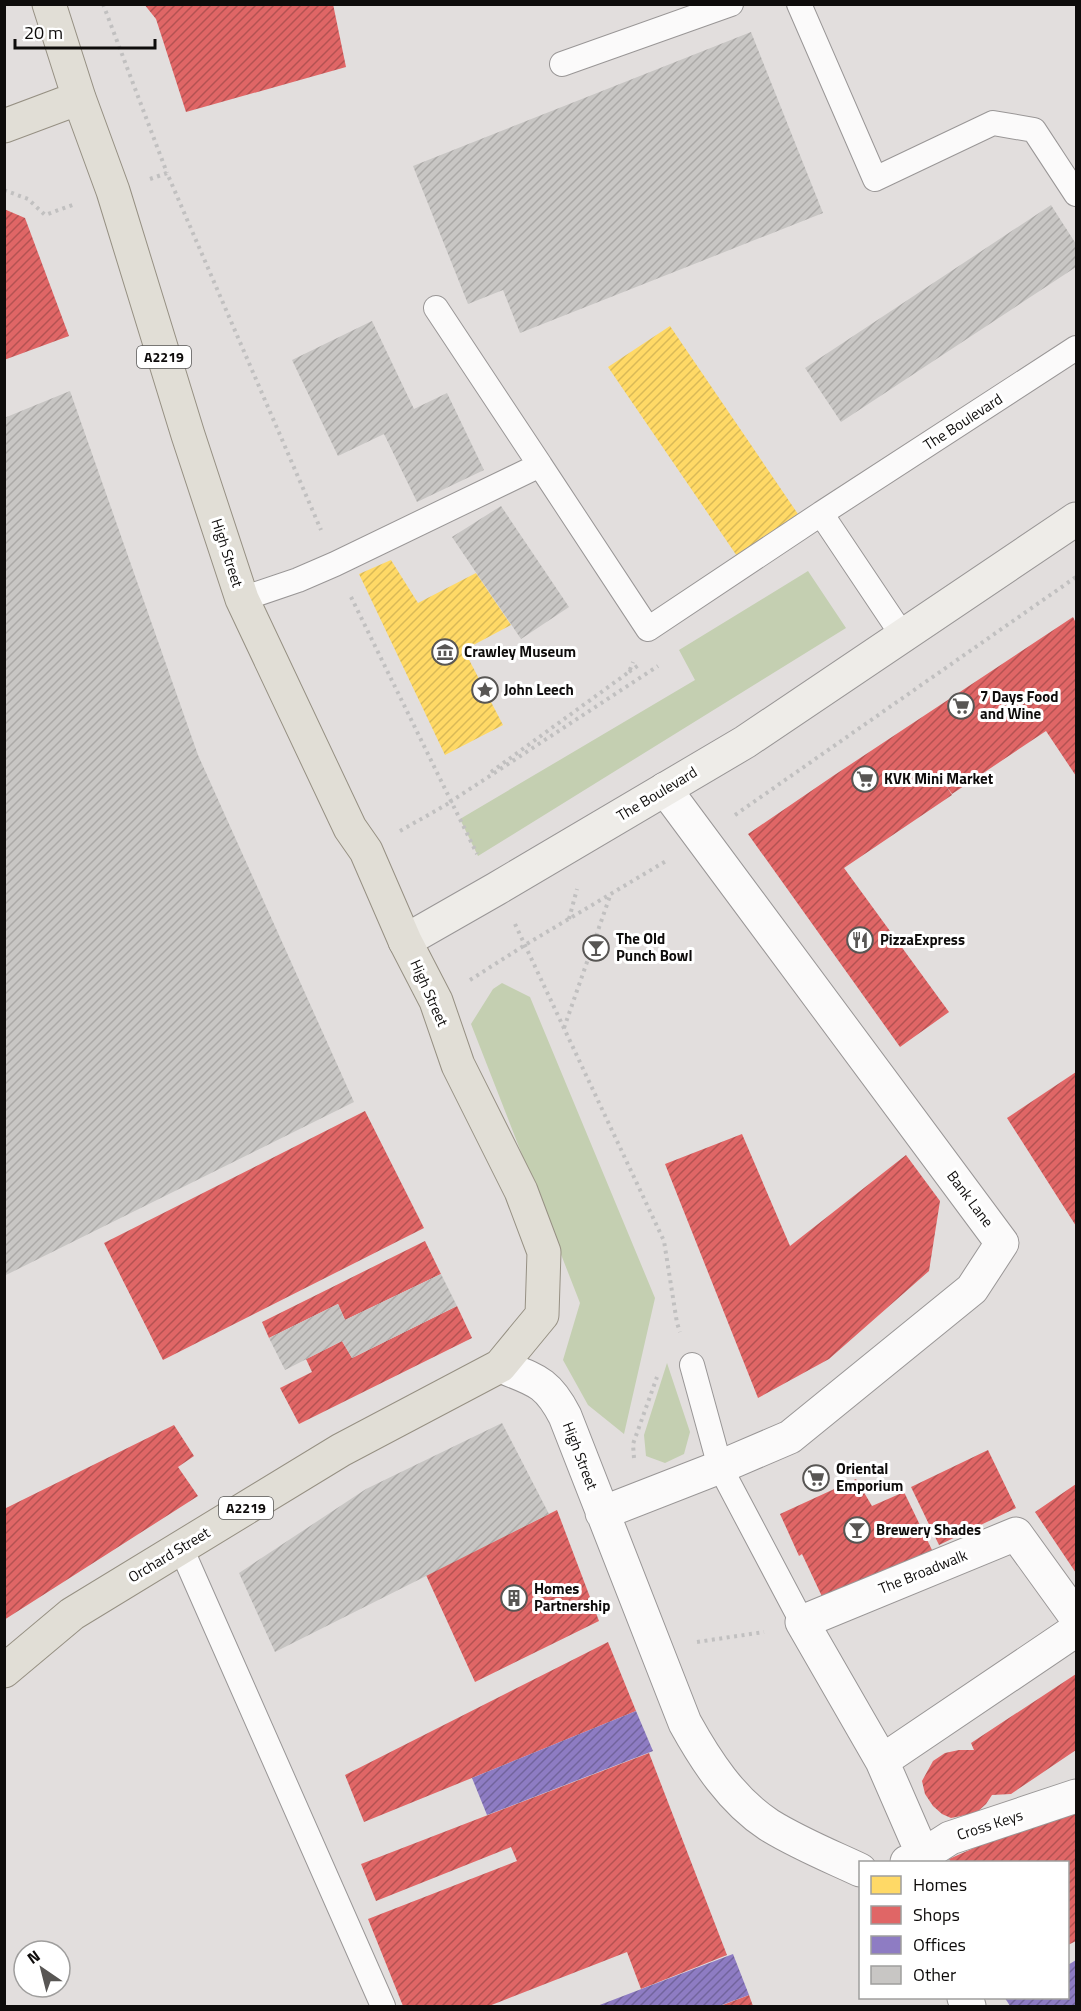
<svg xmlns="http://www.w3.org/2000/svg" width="1081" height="2011" font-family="'Titillium Web',sans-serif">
	<defs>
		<pattern id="homes-hatch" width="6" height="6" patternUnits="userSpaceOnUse" patternTransform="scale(1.5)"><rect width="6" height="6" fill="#ffd966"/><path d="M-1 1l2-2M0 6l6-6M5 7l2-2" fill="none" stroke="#d9b957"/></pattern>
		<pattern id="shops-hatch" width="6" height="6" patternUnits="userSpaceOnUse" patternTransform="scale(1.5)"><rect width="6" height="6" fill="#e06666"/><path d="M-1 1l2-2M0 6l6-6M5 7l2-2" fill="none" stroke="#b45252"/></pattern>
		<pattern id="offices-hatch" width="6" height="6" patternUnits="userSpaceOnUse" patternTransform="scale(1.5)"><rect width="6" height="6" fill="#8e7cc3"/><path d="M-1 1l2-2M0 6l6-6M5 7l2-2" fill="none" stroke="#72649d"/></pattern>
		<pattern id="building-hatch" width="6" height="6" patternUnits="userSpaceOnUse" patternTransform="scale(1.5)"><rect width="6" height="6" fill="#c8c6c4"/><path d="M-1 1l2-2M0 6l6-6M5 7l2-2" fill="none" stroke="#aba9a7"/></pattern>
	</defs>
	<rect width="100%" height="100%" fill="#e2dedd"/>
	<!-- green -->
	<path fill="#c4cfb1" d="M808,571L846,628L478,856L460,819L695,680L679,650Z
		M502,983L530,997L655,1298L624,1434L588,1405L563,1360L580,1303L471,1024L493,989Z
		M667,1363L690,1432L684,1454L665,1463L646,1456L644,1435Z"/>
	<!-- homes -->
	<path fill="url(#homes-hatch)" d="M670,326L800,517L739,559L608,367Z
		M391,560L418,603L476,573L511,625L464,650L503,725L445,755L359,574Z"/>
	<!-- shops -->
	<path fill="url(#shops-hatch)" d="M144,4H333L346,67L186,112L156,19Z
		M4,209L25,218L69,336L4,360Z
		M1073,617L1076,623V776L1046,731L952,794L945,784L952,795L844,868L949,1012L900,1047L748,834L833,776Z
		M1076,1072V1226L1007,1118Z
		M365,1111L424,1228L163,1360L104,1243Z
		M742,1134L790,1246L906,1155L940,1201L929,1271L829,1359L758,1398L665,1164Z
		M425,1241L441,1274L345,1320L338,1304L269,1338L262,1322Z
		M457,1306L472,1338L299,1424L280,1388L312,1372L306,1359L342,1341L352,1358Z
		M174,1425L194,1456L178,1467L198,1496L4,1620V1509Z
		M988,1450L1016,1508L939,1545L911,1487Z
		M856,1479L872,1506L904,1492L933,1552L826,1605L802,1554L799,1556L780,1514Z
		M1076,1484V1573L1035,1512Z
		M557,1510L599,1621L475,1682L426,1575Z
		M608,1642L636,1711L364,1822L345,1775Z
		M1076,1674V1750L1011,1794L992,1795L986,1804L976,1813L951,1818L942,1814L933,1806L925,1794L922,1781L933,1761L945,1753L959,1750H974L971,1743Z
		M649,1753L727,1955L641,1989L627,1952L489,2006H403L368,1919L517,1861L511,1847L376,1901L361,1864Z
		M1076,1806V1941L1068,1945V1863L951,1862L949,1859L1055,1812Z
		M749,1995L753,2006H720Z"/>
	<!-- offices -->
	<path fill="url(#offices-hatch)" d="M636,1711L653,1751L487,1815L472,1778Z
		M733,1954L749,1995L719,2006H597Z
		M1076,1960V2006H1010L1005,1998H1068V1965Z"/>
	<!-- building -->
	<path fill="url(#building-hatch)" d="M751,32L823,213L520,333L503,290L468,304L413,166Z
		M1051,205L1076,244V267L841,422L805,368Z
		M372,321L414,409L447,393L484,470L417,502L384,434L338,456L292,360Z
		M70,391L198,755L354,1102L4,1276V418Z
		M501,506L569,607L521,639L452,537Z
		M441,1274L457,1306L352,1358L342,1341L285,1370L269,1338L338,1304L345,1320Z
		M502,1423L549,1514L275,1652L239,1573L366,1489Z"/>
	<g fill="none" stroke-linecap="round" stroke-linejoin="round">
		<!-- lane casing -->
		<g stroke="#999696" stroke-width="26">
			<path id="lane" d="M799,4L875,179L993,123L1034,130L1076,194
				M562,64L731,4
				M436,308L540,465
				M242,599L298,580L335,564L540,465L648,629L822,513
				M903,636L828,524L822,513L1076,348
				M692,1365L720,1467L802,1622
				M181,1548L383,2006"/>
		</g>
		<!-- street casing -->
		<g stroke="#999696" stroke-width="35">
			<path id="street" d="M500,1366C535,1380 547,1381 565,1416L685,1723C706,1761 732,1801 769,1825C798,1843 830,1856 860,1870
				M602,1513L720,1467L790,1437L972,1289L1002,1243L665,789
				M882,1761L1076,1630
				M907,1862L922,1856L950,1838L1076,1796
				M926,1862L882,1761L802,1622L1016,1534L1076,1617
				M964,1998L969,2006"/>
		</g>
		<!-- secondary casing -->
		<g stroke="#999696" stroke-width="35">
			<path id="secondary" d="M405,941L496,889L745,742L1076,519"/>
		</g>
		<!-- primary casing -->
		<g stroke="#969083" stroke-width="35">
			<path id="primary" d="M4,126L79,98
				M4,1671L72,1614L341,1450L500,1366L542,1315L544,1252L521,1191L458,1065L436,1001L405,941L366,851L350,828L242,599L188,435L113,191L79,98L49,4"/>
		</g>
		<!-- path -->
		<path stroke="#c1c0c0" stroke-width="4" stroke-dasharray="3 4.5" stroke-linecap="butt" d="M103,4L167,173
			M150,179L167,173L321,530
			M4,190L28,199L45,215L75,204
			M351,597L477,854
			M629,672L640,664
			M491,772L629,672L633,662
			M450,802L658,666
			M735,815L1076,577
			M400,831L451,802
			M569,919L577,889
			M515,924L664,1241L677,1323L680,1332
			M470,980L525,945L666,861
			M564,1028L610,896
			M634,1458L633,1444L657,1377
			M697,1642L764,1632"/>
		<!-- lane -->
		<use href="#lane" stroke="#fbfafa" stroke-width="24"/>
		<!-- street -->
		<use href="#street" stroke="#fbfafa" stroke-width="33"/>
		<!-- secondary -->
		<use href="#secondary" stroke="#eeece8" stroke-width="33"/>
		<!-- primary -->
		<use href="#primary" stroke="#e1ded6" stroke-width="33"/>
	</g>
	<!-- icons -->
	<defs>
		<g id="museum-ring" transform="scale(1.35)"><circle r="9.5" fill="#fff" stroke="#585654" stroke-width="1.5"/><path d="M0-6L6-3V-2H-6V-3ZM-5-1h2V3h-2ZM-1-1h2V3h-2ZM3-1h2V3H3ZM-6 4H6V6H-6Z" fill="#585654"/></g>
		<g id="sight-ring" transform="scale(1.35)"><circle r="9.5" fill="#fff" stroke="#585654" stroke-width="1.5"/><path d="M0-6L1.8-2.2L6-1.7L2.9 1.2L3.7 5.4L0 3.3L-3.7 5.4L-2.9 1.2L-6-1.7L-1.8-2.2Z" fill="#585654"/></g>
		<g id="supermarket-ring" transform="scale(1.35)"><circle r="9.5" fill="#fff" stroke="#585654" stroke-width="1.5"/><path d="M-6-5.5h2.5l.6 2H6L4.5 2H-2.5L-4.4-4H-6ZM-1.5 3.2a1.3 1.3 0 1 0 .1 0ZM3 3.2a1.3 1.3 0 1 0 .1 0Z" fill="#585654"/></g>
		<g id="restaurant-ring" transform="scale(1.35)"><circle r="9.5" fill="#fff" stroke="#585654" stroke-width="1.5"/><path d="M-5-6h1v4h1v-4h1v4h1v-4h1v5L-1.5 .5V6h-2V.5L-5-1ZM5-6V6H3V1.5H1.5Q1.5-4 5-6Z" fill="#585654"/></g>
		<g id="bar-ring" transform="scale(1.35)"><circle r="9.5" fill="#fff" stroke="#585654" stroke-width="1.5"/><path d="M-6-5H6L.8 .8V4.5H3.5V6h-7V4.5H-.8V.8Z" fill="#585654"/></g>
		<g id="building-ring" transform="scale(1.35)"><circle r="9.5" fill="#fff" stroke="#585654" stroke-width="1.5"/><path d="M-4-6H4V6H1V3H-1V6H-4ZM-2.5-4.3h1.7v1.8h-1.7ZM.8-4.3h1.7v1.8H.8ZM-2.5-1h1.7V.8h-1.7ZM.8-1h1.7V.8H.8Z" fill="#585654"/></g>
	</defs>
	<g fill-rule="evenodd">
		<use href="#museum-ring" x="445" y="652"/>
		<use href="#sight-ring" x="485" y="690"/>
		<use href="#supermarket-ring" x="961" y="706"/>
		<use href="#supermarket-ring" x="865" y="779"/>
		<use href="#restaurant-ring" x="860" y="940"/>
		<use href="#bar-ring" x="596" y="948"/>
		<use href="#supermarket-ring" x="816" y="1478"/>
		<use href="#bar-ring" x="857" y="1530"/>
		<use href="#building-ring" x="514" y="1598"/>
	</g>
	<g text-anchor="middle" stroke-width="6" stroke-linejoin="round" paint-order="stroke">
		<!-- shield labels -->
		<g fill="#fff" stroke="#565554" stroke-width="1.5">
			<rect x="137" y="346" width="54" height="22" rx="4.5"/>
			<rect x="219" y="1497" width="54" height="22" rx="4.5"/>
		</g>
		<g font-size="14" font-weight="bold" fill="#0e0c0b">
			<text x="164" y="362">A2219</text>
			<text x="246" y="1513">A2219</text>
		</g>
		<!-- street labels -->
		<g font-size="15" fill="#0e0c0b" stroke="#fff">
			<text transform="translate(963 422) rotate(-33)" y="5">The Boulevard</text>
			<text transform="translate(227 553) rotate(72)" y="5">High Street</text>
			<text transform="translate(657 794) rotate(-31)" y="5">The Boulevard</text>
			<text transform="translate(429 993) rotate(66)" y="5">High Street</text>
			<text transform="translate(970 1199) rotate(53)" y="5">Bank Lane</text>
			<text transform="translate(580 1456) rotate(69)" y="5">High Street</text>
			<text transform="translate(169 1555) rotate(-31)" y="5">Orchard Street</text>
			<text transform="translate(923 1572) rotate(-22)" y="5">The Broadwalk</text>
			<text transform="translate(990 1825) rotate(-18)" y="5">Cross Keys</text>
		</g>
		<!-- poi labels -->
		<g font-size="15" font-weight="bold" fill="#0e0c0b" stroke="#fff" text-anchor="start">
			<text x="464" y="657">Crawley Museum</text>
			<text x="504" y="695">John Leech</text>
			<text x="980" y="702">7 Days Food<tspan x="980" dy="17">and Wine</tspan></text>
			<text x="884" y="784">KVK Mini Market</text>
			<text x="616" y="944">The Old<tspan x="616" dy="17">Punch Bowl</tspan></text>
			<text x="880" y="945">PizzaExpress</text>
			<text x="836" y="1474">Oriental<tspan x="836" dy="17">Emporium</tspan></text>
			<text x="876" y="1535">Brewery Shades</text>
			<text x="534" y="1594">Homes<tspan x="534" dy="17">Partnership</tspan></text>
		</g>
	</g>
	<!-- border -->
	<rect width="1081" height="2011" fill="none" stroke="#0e0c0b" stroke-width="12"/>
	<!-- legend -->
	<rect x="859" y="1861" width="210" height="138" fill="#ffffff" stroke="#9f9e9d" stroke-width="1.5"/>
	<rect x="871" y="1876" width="30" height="18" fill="#ffd966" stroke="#9f9e9d" stroke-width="1.5"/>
	<text x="913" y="1891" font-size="18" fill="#0e0c0b">Homes</text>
	<rect x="871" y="1906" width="30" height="18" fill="#e06666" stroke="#9f9e9d" stroke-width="1.5"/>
	<text x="913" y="1921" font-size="18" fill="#0e0c0b">Shops</text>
	<rect x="871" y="1936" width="30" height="18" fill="#8e7cc3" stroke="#9f9e9d" stroke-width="1.5"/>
	<text x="913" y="1951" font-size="18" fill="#0e0c0b">Offices</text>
	<rect x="871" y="1966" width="30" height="18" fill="#c8c6c4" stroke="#9f9e9d" stroke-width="1.5"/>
	<text x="913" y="1981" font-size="18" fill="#0e0c0b">Other</text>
	<!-- north arrow -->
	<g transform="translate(42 1969) rotate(325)"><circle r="28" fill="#ffffff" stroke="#9f9e9d" stroke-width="1.5"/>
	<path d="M0-4.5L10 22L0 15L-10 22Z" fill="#585654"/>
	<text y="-9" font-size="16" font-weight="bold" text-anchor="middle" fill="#0e0c0b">N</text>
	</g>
	<!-- scale -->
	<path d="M15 39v9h140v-9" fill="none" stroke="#0e0c0b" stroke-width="3"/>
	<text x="24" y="39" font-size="18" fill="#0e0c0b" stroke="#ffffff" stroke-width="4.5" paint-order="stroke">20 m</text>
</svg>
